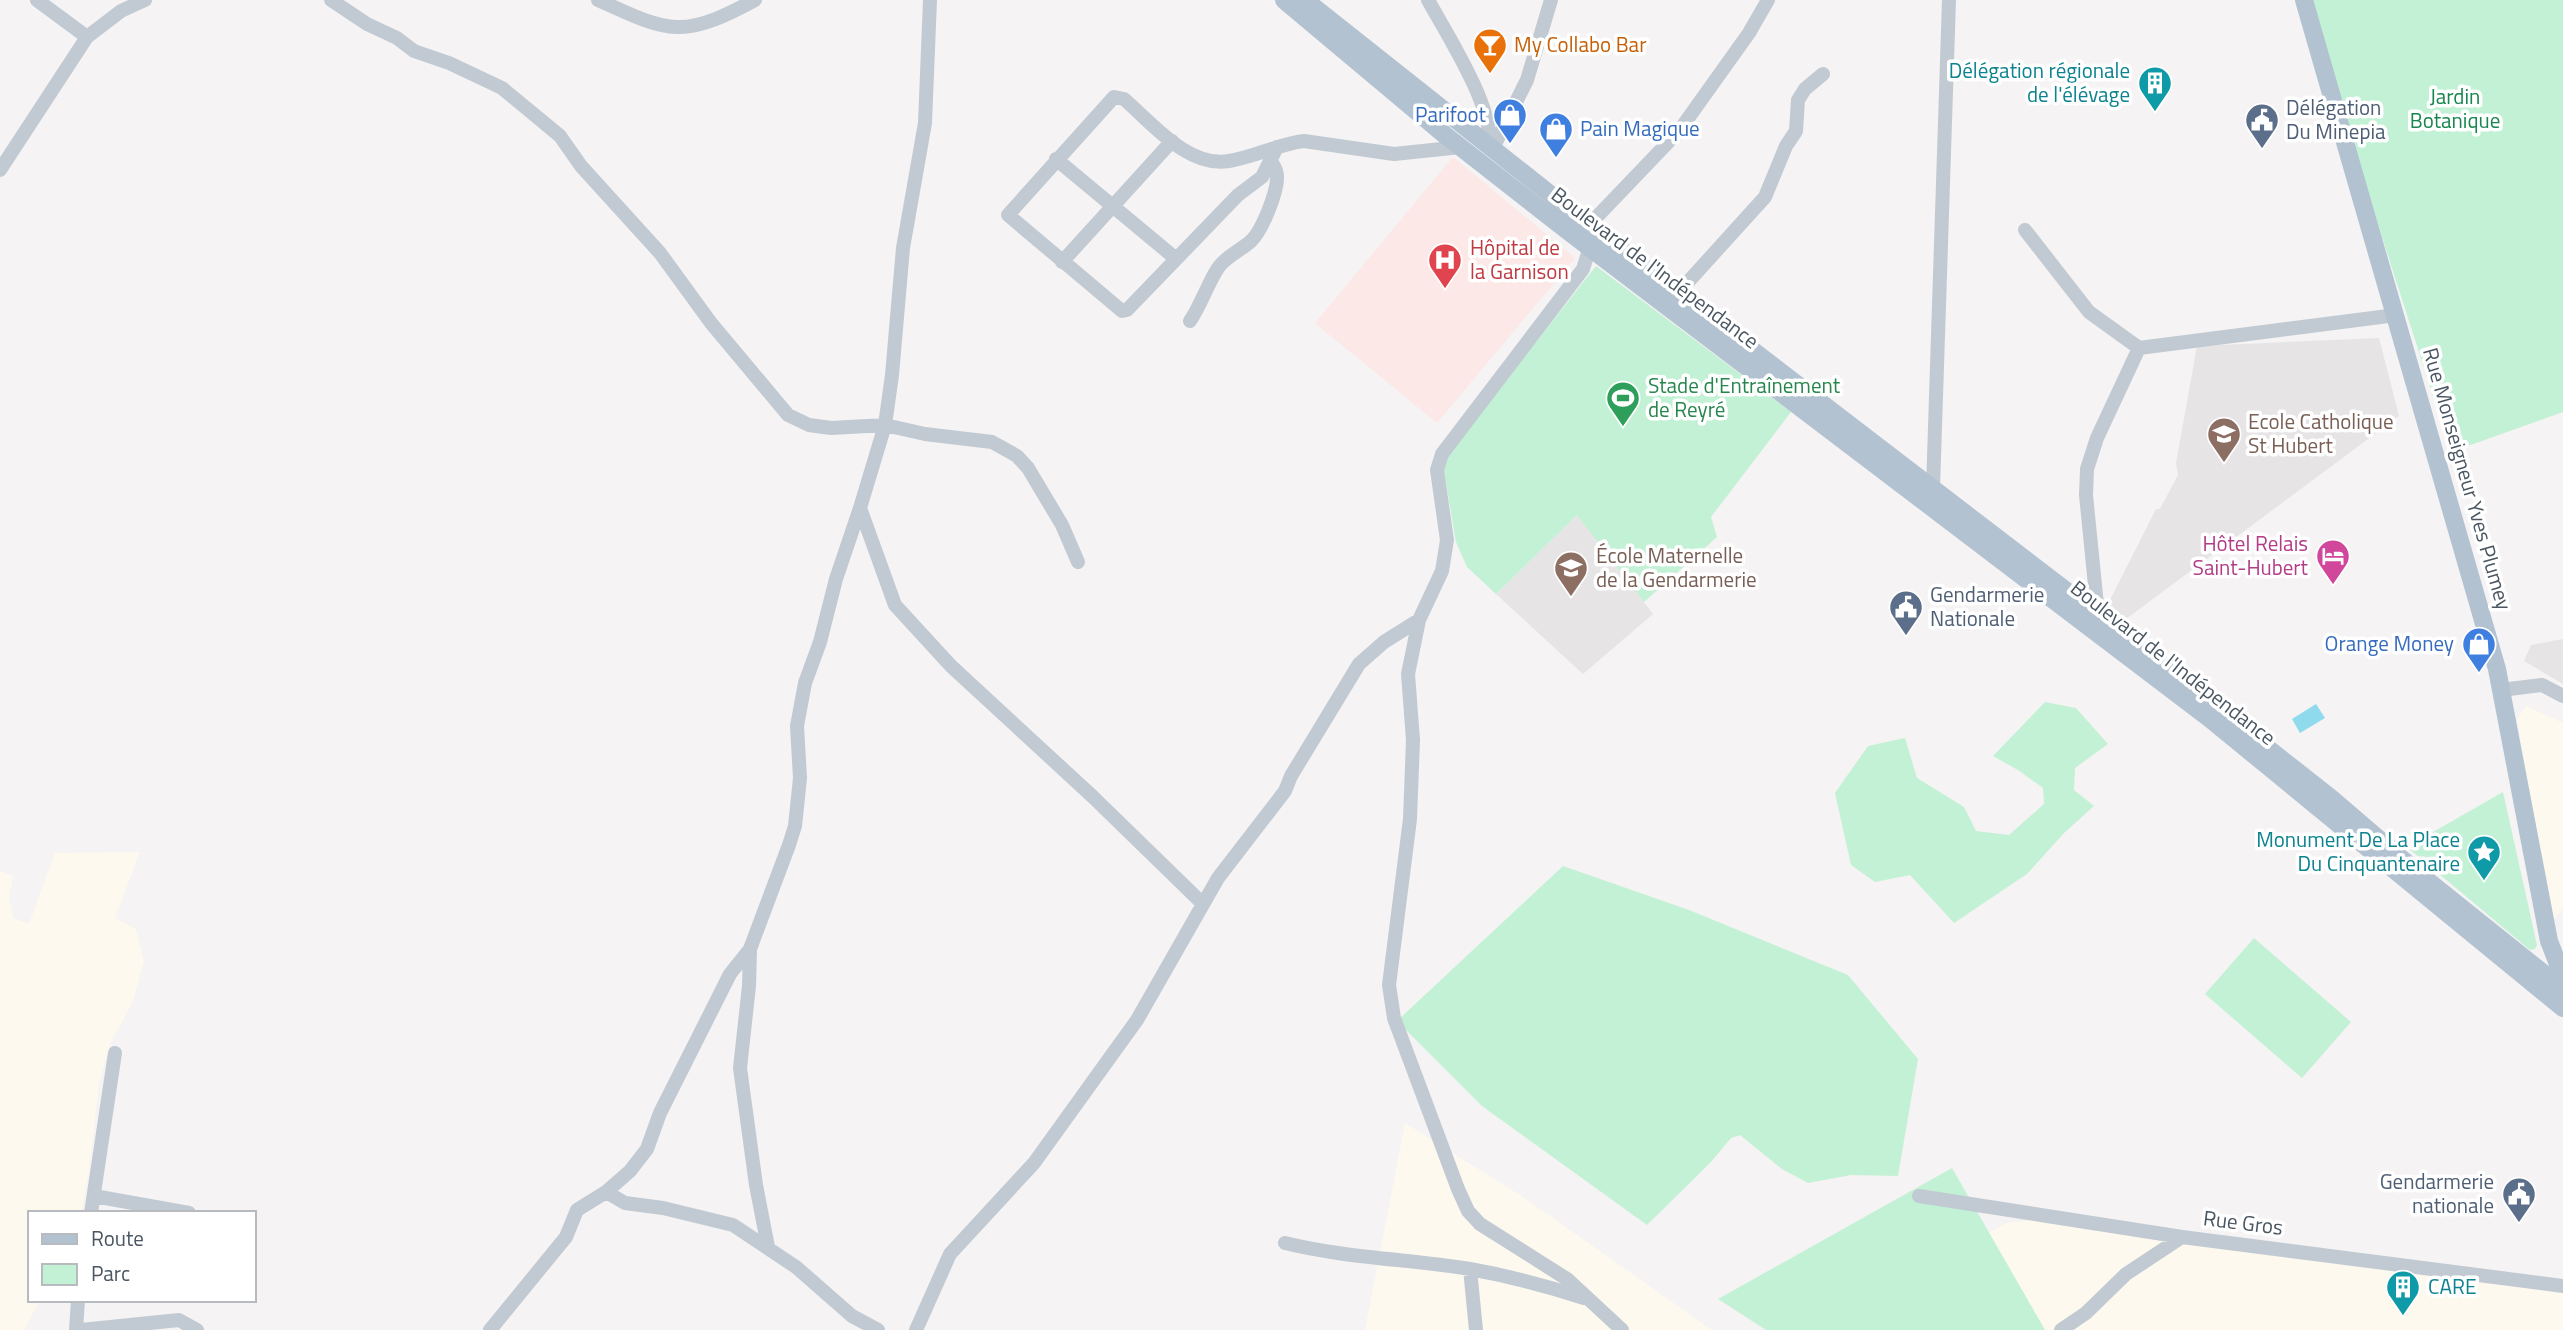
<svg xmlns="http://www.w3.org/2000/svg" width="2563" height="1330" font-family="'Titillium Web',sans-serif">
	<rect width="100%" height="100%" fill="#f5f3f3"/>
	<!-- commercial -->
	<path fill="#fdf9ef" d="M2526,706L2563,723V909L2552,921L2517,719Z
		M140,852L115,918L136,929L144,961L133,1001L111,1042L99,1083L89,1172L81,1213H30V1300H40L24,1330H0V871L13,876L9,897L13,918L29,924L55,853Z
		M1405,1123L1523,1197L1712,1330H1365Z
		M2066,1216L2563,1286V1330H1821L1920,1270L2007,1223Z"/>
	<!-- education -->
	<path fill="#e6e4e5" d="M2379,338L2399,416L2126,619L2107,606L2156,509H2160L2178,475L2176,463L2197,346Z
		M1578,514L1653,614L1583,674L1496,594Z
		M2563,639V684L2524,661L2531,645Z"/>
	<!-- medical -->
	<path fill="#fce8e6" d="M1453,157L1575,258L1437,423L1315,323Z"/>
	<!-- green -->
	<path fill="#c3f1d5" d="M2306,0H2563V412L2451,452Z
		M1596,266L1791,412L1711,517L1717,537L1644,602L1577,515L1496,594L1467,567L1456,542L1443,465L1455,444Z
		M2045,702L2076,708L2108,744L2075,768L2074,790L2094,806L2064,833L2027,874L1954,923L1910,875L1875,882L1851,865L1835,793L1868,746L1905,738L1917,778L1964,807L1976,831L2009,835L2044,804L2043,788L2018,770L1993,756Z
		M2503,792L2537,945L2535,949L2530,950L2407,847Z
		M1563,866L1689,910L1848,975L1918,1059L1898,1176L1851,1175L1808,1183L1782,1169L1740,1135L1731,1138L1711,1162L1647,1225L1482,1106L1397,1021Z
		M2254,938L2351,1022L2302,1078L2205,994Z
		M1952,1168L2045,1330H1766L1718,1299Z"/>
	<!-- water -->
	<path fill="#90daee" d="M2316,704L2325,718L2300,733L2292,719Z"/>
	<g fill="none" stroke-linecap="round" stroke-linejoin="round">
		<!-- minor -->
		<path stroke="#c1cad2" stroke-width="14" d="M37,0L87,37
			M331,0L367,24L397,38L414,51L449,63L502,88L560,136L581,166L660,253L711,323L788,415L809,425L831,428L885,425L925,434L992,442L1017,456L1028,468L1062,525L1078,562
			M598,0C622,10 650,26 677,27C703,28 732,12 755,0
			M1428,0C1444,29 1500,117 1487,146
			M1277,147L1262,177L1238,195L1127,310L1122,311L1008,215L1114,97L1124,99C1152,123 1188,168 1229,161C1255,157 1278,144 1304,141L1394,154L1461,147
			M1492,150L1527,80L1551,0
			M1056,159L1175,258
			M0,170L87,37L121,11L145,0
			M1589,225L1679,131L1749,33L1768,0
			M2025,230L2089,312L2139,348L2396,315
			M1590,247L1583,269L1442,454L1437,470L1447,540L1442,571L1419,620L1408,674L1413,740L1410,819L1389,985L1394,1018L1458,1189L1468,1211L1480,1224L1567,1279L1622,1330
			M1062,262L1172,141
			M1678,293L1765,197L1786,146L1796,131L1798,100L1805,89L1823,74
			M1190,321C1201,305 1207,285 1218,268C1226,256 1240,251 1251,241C1262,231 1278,191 1277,176C1277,170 1274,166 1271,161
			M1933,488L1949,0
			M860,508L895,605L951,666L1092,796L1203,904
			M2098,615L2086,495L2087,469L2097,438L2139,348
			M2501,690L2542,685L2563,696
			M750,949L749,986L740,1068L756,1185L768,1247
			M606,1192L625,1203L663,1208L733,1225L796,1267L852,1316L878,1330
			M94,1196L189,1213
			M1919,1196L2182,1237L2563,1286
			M91,1213L115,1053
			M1285,1243C1346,1258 1408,1259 1470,1269C1509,1276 1547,1286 1584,1298
			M1470,1269L1476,1330
			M76,1330L78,1300
			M81,1330L179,1320L197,1330
			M490,1330L566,1237L577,1210L606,1192L630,1171L647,1149L660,1113L730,974L750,949L789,845L795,826L800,778L797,726L805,683L820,642L836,579L860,508L885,425L892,375L903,248L925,123L930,0
			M916,1330L950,1254L1034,1163L1137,1020L1218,878L1285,791L1291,776L1359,664L1384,642L1419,620
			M2061,1330L2086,1313L2126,1274L2182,1237"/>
		<!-- major -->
		<path stroke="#b3c2d1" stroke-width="18" d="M1284,0L1445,135L1569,232L2209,718L2563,1008
			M1305,0L1580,218L2116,629L2331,798L2423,877L2563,989
			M2304,0L2497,669L2549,941L2563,977"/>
	</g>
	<!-- icons -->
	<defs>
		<g id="bar-pin" transform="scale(1.75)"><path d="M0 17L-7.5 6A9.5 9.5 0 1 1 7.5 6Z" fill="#e8710a" stroke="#fff"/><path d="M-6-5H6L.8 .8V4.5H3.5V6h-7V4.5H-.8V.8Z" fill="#fff"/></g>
		<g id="building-pin" transform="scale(1.75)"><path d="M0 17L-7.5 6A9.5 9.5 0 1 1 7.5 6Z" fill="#0f9aa8" stroke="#fff"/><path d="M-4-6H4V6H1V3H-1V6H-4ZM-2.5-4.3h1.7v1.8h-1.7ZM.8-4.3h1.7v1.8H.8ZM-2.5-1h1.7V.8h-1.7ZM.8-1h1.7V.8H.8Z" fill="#fff"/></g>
		<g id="shop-pin" transform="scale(1.75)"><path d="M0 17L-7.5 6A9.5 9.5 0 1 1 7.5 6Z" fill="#3f7fe0" stroke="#fff"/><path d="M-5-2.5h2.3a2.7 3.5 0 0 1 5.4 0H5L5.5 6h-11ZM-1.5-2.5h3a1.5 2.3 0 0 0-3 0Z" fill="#fff"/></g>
		<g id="civic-pin" transform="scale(1.75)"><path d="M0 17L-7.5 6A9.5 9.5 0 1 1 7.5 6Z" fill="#5c6f8a" stroke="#fff"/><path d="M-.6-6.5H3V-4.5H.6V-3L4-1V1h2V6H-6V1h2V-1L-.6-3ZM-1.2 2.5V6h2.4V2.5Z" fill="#fff"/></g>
		<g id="hospital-pin" transform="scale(1.75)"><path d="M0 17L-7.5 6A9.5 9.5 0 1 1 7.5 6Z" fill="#e0444e" stroke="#fff"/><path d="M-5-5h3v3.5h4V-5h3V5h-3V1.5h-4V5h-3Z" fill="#fff"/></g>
		<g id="stadium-pin" transform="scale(1.75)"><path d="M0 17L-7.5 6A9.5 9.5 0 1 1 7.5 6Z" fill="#2e9e5b" stroke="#fff"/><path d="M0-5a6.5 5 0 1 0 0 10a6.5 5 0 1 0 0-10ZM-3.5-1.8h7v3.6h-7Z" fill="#fff"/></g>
		<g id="school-pin" transform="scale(1.75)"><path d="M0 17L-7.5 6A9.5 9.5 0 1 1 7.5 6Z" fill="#8d6e63" stroke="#fff"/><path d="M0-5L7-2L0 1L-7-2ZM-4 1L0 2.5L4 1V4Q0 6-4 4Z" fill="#fff"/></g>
		<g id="hotel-pin" transform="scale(1.75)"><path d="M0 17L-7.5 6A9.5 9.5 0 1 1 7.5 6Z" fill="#d1479c" stroke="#fff"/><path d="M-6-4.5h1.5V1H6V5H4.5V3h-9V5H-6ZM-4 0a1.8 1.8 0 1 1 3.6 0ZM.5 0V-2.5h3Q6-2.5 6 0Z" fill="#fff"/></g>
		<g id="sight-pin" transform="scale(1.75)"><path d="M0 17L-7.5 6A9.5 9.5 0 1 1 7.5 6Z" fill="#0f9aa8" stroke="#fff"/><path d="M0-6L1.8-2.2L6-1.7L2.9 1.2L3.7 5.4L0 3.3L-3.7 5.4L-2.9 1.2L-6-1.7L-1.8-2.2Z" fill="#fff"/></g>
	</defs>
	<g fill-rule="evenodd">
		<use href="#bar-pin" x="1490" y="45"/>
		<use href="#building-pin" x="2155" y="83"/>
		<use href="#shop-pin" x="1510" y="115"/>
		<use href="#civic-pin" x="2262" y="120"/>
		<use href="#shop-pin" x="1556" y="129"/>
		<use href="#hospital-pin" x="1445" y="260"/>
		<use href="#stadium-pin" x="1623" y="398"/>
		<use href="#school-pin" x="2224" y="434"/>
		<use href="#hotel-pin" x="2333" y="556"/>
		<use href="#school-pin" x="1571" y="568"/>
		<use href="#civic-pin" x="1906" y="607"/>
		<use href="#shop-pin" x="2479" y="644"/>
		<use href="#sight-pin" x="2484" y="852"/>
		<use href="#civic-pin" x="2519" y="1194"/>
		<use href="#building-pin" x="2403" y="1287"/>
	</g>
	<g text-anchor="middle" stroke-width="7" stroke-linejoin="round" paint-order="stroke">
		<!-- food labels -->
		<g font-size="21" fill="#c56008" stroke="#fff" text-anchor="start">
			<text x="1514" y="52">My Collabo Bar</text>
		</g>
		<!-- culture labels -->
		<g font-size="21" fill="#0d838f" stroke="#fff" text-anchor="end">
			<text x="2130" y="78">Délégation régionale<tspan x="2130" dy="24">de l'élévage</tspan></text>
			<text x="2460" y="847">Monument De La Place<tspan x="2460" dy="24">Du Cinquantenaire</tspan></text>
			<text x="2428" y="1294" text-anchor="start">CARE</text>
		</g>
		<!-- park labels -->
		<g font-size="21" fill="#17864f" stroke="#fff">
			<text x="2455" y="104">Jardin<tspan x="2455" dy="24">Botanique</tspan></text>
		</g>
		<!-- service labels -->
		<g font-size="21" fill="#4e5e75" stroke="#fff" text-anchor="start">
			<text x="2286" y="115">Délégation<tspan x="2286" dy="24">Du Minepia</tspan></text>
			<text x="1930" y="602">Gendarmerie<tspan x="1930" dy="24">Nationale</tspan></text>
			<text x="2494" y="1189" text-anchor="end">Gendarmerie<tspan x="2494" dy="24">nationale</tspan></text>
		</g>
		<!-- shop labels -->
		<g font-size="21" fill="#366cbe" stroke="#fff" text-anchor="end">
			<text x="1486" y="122">Parifoot</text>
			<text x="1580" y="136" text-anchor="start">Pain Magique</text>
			<text x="2454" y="651">Orange Money</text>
		</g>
		<!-- health labels -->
		<g font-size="21" fill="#be3a42" stroke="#fff" text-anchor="start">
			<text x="1470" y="255">Hôpital de<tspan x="1470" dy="24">la Garnison</tspan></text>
		</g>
		<!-- street labels -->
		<g font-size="21" fill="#4a5661" stroke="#fff">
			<text transform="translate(1655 268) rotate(37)" y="7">Boulevard de l'Indépendance</text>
			<text transform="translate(2467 479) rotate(74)" y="7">Rue Monseigneur Yves Plumey</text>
			<text transform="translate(2173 663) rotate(38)" y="7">Boulevard de l'Indépendance</text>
			<text transform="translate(2243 1223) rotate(7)" y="7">Rue Gros</text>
		</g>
		<!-- leisure labels -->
		<g font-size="21" fill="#27864d" stroke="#fff" text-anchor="start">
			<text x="1648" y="393">Stade d'Entraînement<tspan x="1648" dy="24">de Reyré</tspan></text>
		</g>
		<!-- education labels -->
		<g font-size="21" fill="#785e54" stroke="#fff" text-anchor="start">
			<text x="2248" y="429">Ecole Catholique<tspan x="2248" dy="24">St Hubert</tspan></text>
			<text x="1596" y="563">École Maternelle<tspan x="1596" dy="24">de la Gendarmerie</tspan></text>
		</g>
		<!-- hotel labels -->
		<g font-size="21" fill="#b23c85" stroke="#fff" text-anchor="end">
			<text x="2308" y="551">Hôtel Relais<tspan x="2308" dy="24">Saint-Hubert</tspan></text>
		</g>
	</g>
	<!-- legend -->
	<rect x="28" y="1211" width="228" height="91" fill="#ffffff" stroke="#b7bbc0" stroke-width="2"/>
	<rect x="42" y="1234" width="35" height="10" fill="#b3c2d1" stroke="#b7bbc0" stroke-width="2"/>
	<text x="91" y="1246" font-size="21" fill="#4a5661">Route</text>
	<rect x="42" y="1264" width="35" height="21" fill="#c3f1d5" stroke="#b7bbc0" stroke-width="2"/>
	<text x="91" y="1281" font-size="21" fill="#4a5661">Parc</text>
</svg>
